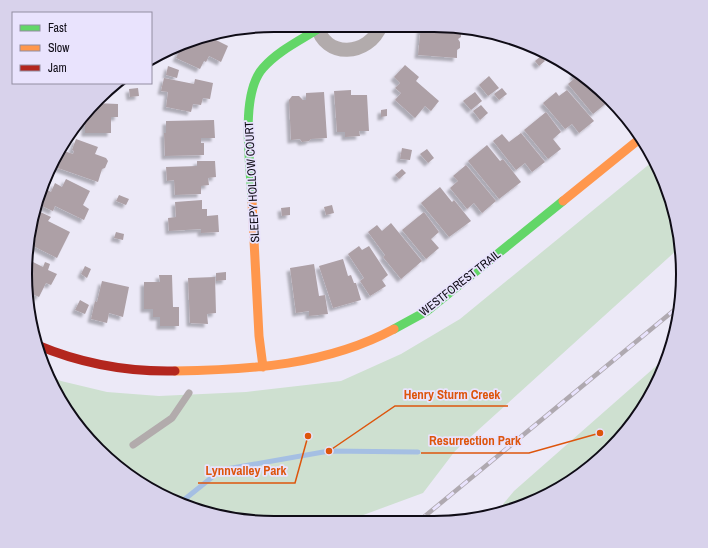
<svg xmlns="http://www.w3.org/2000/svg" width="708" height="548" font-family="'Archivo Narrow',sans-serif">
	<defs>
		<filter id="shadow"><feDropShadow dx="-3.5" dy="3.5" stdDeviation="1" flood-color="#0004"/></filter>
	</defs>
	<rect width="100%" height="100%" fill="#ece9f7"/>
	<!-- green -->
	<path fill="#cee0d0" d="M652,162L678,226V249L455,451L423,493L347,521H241L194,510L136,481L67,412L49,375L61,381L107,392L159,396L246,392L341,381L401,354L460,319Z
		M663,360L641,413L572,481L514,510L495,514L514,491Z"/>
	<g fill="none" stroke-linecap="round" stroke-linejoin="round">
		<!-- stream -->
		<path stroke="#a5bfe3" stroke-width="5" d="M180,503L221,470L329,451L418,452"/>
	</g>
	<!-- building -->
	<path fill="#ada0a6" filter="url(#shadow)" d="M421,25L461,27V37L458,39L460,42V48L457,50V58L418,55Z
		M200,38L210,42L212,38L228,46L221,62L209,56L206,62L204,61L200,69L176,58L182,45Z
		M541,56L545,61L539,66L535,61Z
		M405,65L419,77L416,81L439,101L431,111L425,106L415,118L395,100L401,93L395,88L400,83L394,77Z
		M168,66L179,70L177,78L166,75Z
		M576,72L585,76L609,101L593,114L568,84L575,78L573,75Z
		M489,76L499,88L488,96L479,85Z
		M164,78L194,84L195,79L213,83L210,99L203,98L201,105L193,104L191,112L166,107L168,92L161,91Z
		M138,88L139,96L130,97L129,89Z
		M502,88L507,94L499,100L494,94Z
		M351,90V95H367L369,131H359L360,136L345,137V132H337L334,91Z
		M567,90L594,121L579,133L572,124L565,129L543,103L556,92L559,96Z
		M324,92L327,138L311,139L309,141L302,142L300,139L291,140L289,100L292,96H299L303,100H306V93Z
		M475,92L482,101L471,110L463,101Z
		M95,103L118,104V117H111V133H85V125L77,126Z
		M481,105L488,113L480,120L473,111Z
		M387,109V116L381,117V110Z
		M546,112L561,132L553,139L561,149L548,159L524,130Z
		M214,120L215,138H201V143H204V155L165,156L164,133H166V121Z
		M521,133L545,162L532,172L525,163L516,170L493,141L502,134L509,142Z
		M76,139L98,147L95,154L106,158L108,161L105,168L102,169L98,182L55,167L61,150L73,154L74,151L72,150Z
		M487,145L500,161L503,159L521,182L499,199L468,161Z
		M402,148L412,150L410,160L400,159Z
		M427,149L434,158L428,163L420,154Z
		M197,161H215L216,177L208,178L209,185L201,186V194L175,195L174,180L167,181L166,167L197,166Z
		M466,165L496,201L482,213L474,203L467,209L450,188L458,181L453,176Z
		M402,169L406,173L399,179L395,175Z
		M66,179L90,191L83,205L89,209L84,220L55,206L53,211L37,204L44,188L51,192L55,183L62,187Z
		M440,187L452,202L454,200L471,221L449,237L421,203Z
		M119,195L129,199L126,205L116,201Z
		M202,200V209H207V216L218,215L219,232L201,233V229L169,231L168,218L176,217L175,202Z
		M332,205L334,213L326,215L324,207Z
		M290,207V215L282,216L281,208Z
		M34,209L51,217L48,221L70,232L57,258L33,246L36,238L34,236L37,230L31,227Z
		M424,212L439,232L431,239L439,248L426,259L402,230Z
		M391,223L422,261L401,279L383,257L385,255L368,232L377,225L382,231Z
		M116,232L124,234L123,240L114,238Z
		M359,246L362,250L369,246L388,275L382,280L386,286L370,296L360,281L364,278L348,254Z
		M28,255L31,256L29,260L43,267L45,262L50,264L48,270L57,274L51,285L46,283L39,297L28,292L25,274Z
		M343,259L348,276L351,275L354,283H356L361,300L333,308L319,266Z
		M314,264L319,296L325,295L328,314L309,316V311L296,313L290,268Z
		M85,266L91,269L87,278L81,274Z
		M226,272V280L216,281V273Z
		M159,275H172L173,307H179V326H160V317H153V309H144V282H160Z
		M215,277L216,313L207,314L208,324L190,323L188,278Z
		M102,281L129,287L123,317L109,313L107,323L91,319L95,301L97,302Z
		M80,300L89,305L85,314L75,310Z"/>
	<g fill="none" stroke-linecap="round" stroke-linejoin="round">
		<!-- lane -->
		<path stroke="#b2abac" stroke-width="7" d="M133,445L172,418L189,393"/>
		<!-- street -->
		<path stroke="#b2abac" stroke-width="14" d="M317,25C324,59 369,57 381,25"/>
		<!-- fast -->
		<path stroke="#63d668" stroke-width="9" d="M252,202C251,166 239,95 263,68C278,51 299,41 318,29
			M394,329L427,311L563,201"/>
		<!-- slow -->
		<path stroke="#ff974d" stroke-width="9" d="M563,201L642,137
			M252,202L259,336L263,367
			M175,371C251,370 327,365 394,329"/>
		<!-- jam -->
		<path stroke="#b3261e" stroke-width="9" d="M37,345C82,364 127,372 175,371"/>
		<!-- rail casing -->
		<g stroke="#afa9b0" stroke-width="4.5">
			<path id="rail" d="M419,521L678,307"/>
		</g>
		<!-- rail -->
		<use href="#rail" stroke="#e9e3fd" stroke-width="3" stroke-dasharray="9" stroke-linecap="butt"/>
	</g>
	<g text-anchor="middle" stroke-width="3.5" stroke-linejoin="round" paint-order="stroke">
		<!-- street labels -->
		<g font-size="12" fill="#0f0c16" stroke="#e9e3fd">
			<text transform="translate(252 182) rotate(-93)" y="4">SLEEPY HOLLOW COURT</text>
			<text transform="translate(460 283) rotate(-38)" y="4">WESTFOREST TRAIL</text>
		</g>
	</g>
	<!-- crop -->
	<path d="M0 0H708V548H0ZM274 32H434A242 242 0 0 1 676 274V274A242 242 0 0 1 434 516H274A242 242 0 0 1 32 274V274A242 242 0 0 1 274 32Z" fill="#d8d2eb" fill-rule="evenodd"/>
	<path fill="none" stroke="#0f0c16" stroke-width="2" d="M274 32H434A242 242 0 0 1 676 274V274A242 242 0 0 1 434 516H274A242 242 0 0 1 32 274V274A242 242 0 0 1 274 32Z"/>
	<!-- callouts -->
	<path fill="none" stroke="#dd550c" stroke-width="1.5" d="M329 451L395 406H508M600 433L529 453H421M308 436L295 483H198"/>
	<g fill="#dd550c" stroke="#e9e3fd" stroke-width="1.5">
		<circle cx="329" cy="451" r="4"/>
		<circle cx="600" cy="433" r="4"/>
		<circle cx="308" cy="436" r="4"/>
	</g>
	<g font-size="13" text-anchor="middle" font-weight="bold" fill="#dd550c" stroke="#e9e3fd" stroke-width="3.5" stroke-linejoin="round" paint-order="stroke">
		<text x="452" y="399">Henry Sturm Creek</text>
		<text x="475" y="445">Resurrection Park</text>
		<text x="246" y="475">Lynnvalley Park</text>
	</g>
	<!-- legend -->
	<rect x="12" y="12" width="140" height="72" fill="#e9e3fd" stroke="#928da1"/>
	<rect x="20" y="25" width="20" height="6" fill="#63d668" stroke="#928da1"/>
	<text x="48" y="32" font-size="12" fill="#0f0c16">Fast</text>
	<rect x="20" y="45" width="20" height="6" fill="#ff974d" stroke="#928da1"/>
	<text x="48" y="52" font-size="12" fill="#0f0c16">Slow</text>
	<rect x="20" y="65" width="20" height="6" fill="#b3261e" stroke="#928da1"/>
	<text x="48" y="72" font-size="12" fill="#0f0c16">Jam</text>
</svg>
